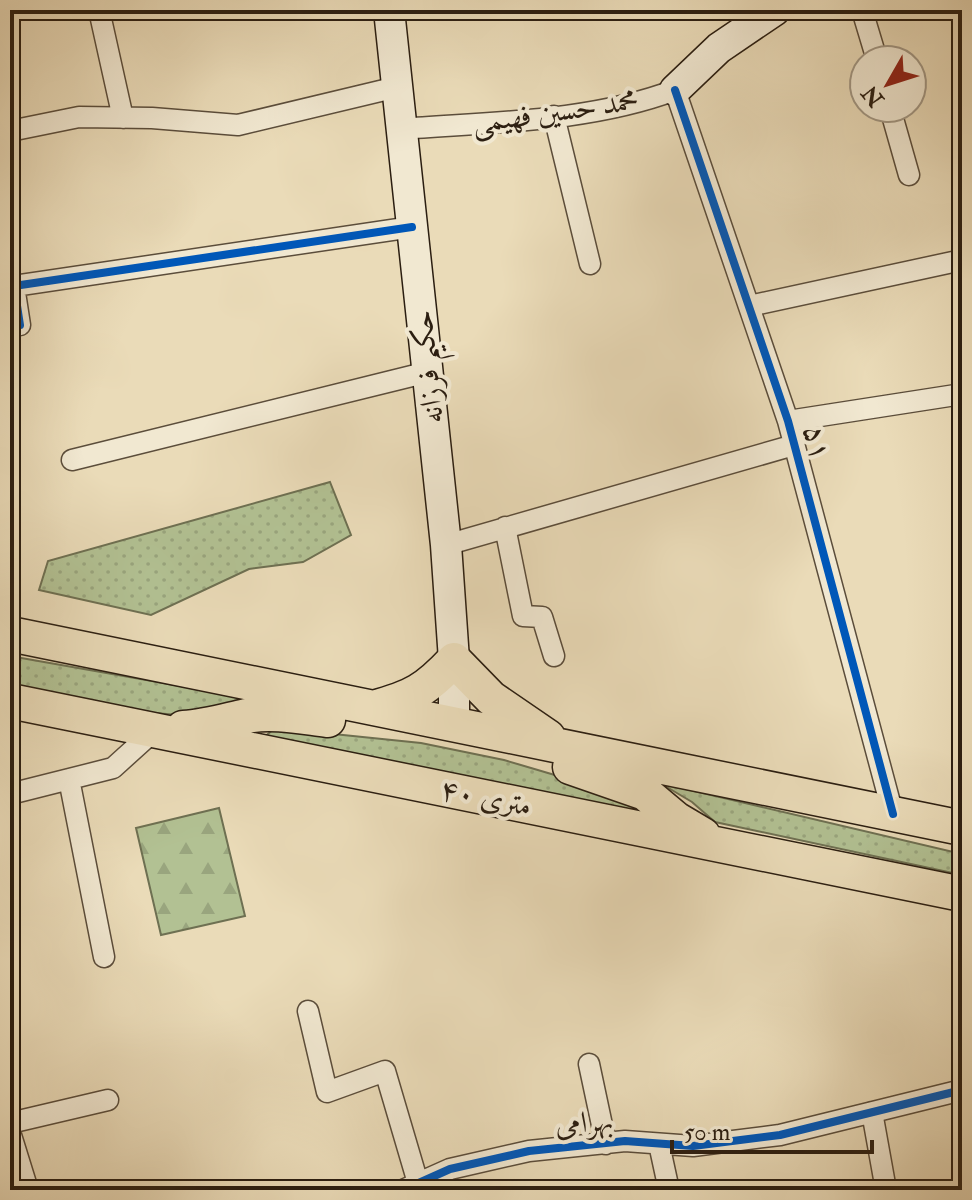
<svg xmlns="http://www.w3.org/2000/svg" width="972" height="1200" font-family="'IM FELL Double Pica',Amiri,serif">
	<defs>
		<pattern id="grass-dots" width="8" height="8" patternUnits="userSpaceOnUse" patternTransform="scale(2)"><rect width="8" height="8" fill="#b2c193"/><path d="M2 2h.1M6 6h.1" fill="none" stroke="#99a57e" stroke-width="1.8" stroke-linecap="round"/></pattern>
		<pattern id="forest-firs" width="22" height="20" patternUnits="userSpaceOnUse" patternTransform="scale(2)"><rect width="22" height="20" fill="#b2c193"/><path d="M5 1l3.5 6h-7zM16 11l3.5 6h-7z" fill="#99a57e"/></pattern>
	</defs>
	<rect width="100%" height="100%" fill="#eadbb8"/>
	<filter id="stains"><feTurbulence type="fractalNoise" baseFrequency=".0025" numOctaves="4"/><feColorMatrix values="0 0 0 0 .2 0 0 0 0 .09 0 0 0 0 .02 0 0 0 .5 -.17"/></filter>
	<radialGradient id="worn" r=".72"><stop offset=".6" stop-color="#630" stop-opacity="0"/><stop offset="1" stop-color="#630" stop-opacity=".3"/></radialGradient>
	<!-- grass -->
	<path fill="url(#grass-dots)" stroke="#6e7052" stroke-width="2" d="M330,482L351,535L303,562L249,569L151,615L39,590L48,561Z
		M10,656L254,699L179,715L129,711L10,688Z
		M275,728L421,743L504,760L619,794L665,825L262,739Z
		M660,783L962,854V875L715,822L692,802Z"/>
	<!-- forest -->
	<path fill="url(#forest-firs)" stroke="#6e7052" stroke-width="2" d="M219,808L245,916L161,935L136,828Z"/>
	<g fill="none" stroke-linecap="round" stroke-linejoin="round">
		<!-- street casing -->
		<g stroke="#5b4d3b" stroke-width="23">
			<path id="street" d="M99,10L123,118
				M862,10L877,60
				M890,108L909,175
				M554,116L590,264
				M402,129C492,122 590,122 675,90L788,421L893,814
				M10,131L79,117L152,118L238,125L397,87
				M749,306L962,260
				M20,325L14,286L412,227
				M788,421L962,394
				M72,460L428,372
				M505,527L523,616L542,617L554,656
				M446,545L794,445
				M69,779L104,957
				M10,794L113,768L155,730
				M308,1011L327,1092L385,1071L418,1183
				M589,1064L606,1144
				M872,1112L886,1190
				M10,1123L108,1100
				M10,1132L28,1190
				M659,1144L669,1190
				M403,1190L450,1169L529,1151L625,1141L693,1146L780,1135L962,1090"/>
		</g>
		<!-- secondary casing -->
		<g stroke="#2b1e11" stroke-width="33">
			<path id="secondary" d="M389,10L446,545L454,660V725
				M675,90L719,48L775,10"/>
		</g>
		<!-- primary casing -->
		<g stroke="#2b1e11" stroke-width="37">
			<path id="primary" d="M10,634L962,828
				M10,701L962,894
				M373,708C413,697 426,690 454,660L491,698L548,737
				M183,728C205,727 224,721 246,716C273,711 302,717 328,720
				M570,767L645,793L676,819L703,835"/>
		</g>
		<!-- street -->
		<use href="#street" stroke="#f1e8d1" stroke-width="20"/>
		<!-- secondary -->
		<use href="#secondary" stroke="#f1e8d1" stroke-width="30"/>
		<!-- primary -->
		<use href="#primary" stroke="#eadbb8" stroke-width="34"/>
		<!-- cycleway casing -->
		<g stroke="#f1e8d1" stroke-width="13">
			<path id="cycleway" d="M675,90L788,421L893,814
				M20,325L14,286L412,227
				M403,1190L450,1169L529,1151L625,1141L693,1146L780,1135L962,1090"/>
		</g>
		<!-- cycleway -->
		<use href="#cycleway" stroke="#0057b8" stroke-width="8"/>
	</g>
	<g text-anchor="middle" stroke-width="8" stroke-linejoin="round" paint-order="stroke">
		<!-- street labels -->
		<g font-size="30" fill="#2b1e11" stroke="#f1e8d1">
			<text transform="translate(555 111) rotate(-8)" y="10">محمد حسین فهیمی</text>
			<text transform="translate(427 367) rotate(-96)" y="10">حکیم فرزانه</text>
			<text transform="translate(818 442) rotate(75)" y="10">۵۱</text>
			<text transform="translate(486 797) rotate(11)" y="10">۴۰ متری</text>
			<text transform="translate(584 1122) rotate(-5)" y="10">بهرامی</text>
		</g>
	</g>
	<!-- margin -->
	<rect width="972" height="1200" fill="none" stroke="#eadbb8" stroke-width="40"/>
	<rect x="12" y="12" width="948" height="1176" fill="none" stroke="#2b1e11" stroke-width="4"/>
	<rect x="20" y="20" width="932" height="1160" fill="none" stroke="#2b1e11" stroke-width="2"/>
	<!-- north arrow -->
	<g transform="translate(888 84) rotate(231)"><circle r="38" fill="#f1e8d1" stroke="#a29784" stroke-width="2"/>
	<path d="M0-6L14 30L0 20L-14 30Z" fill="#8f2418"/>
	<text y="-12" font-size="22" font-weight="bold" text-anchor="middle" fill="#2b1e11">N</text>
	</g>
	<!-- scale -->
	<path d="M672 1140v12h200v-12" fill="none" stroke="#2b1e11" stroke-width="4"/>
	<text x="684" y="1140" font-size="24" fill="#2b1e11" stroke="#f1e8d1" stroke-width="6" paint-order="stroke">50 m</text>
	<rect width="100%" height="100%" filter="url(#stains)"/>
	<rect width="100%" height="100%" fill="url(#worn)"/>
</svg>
